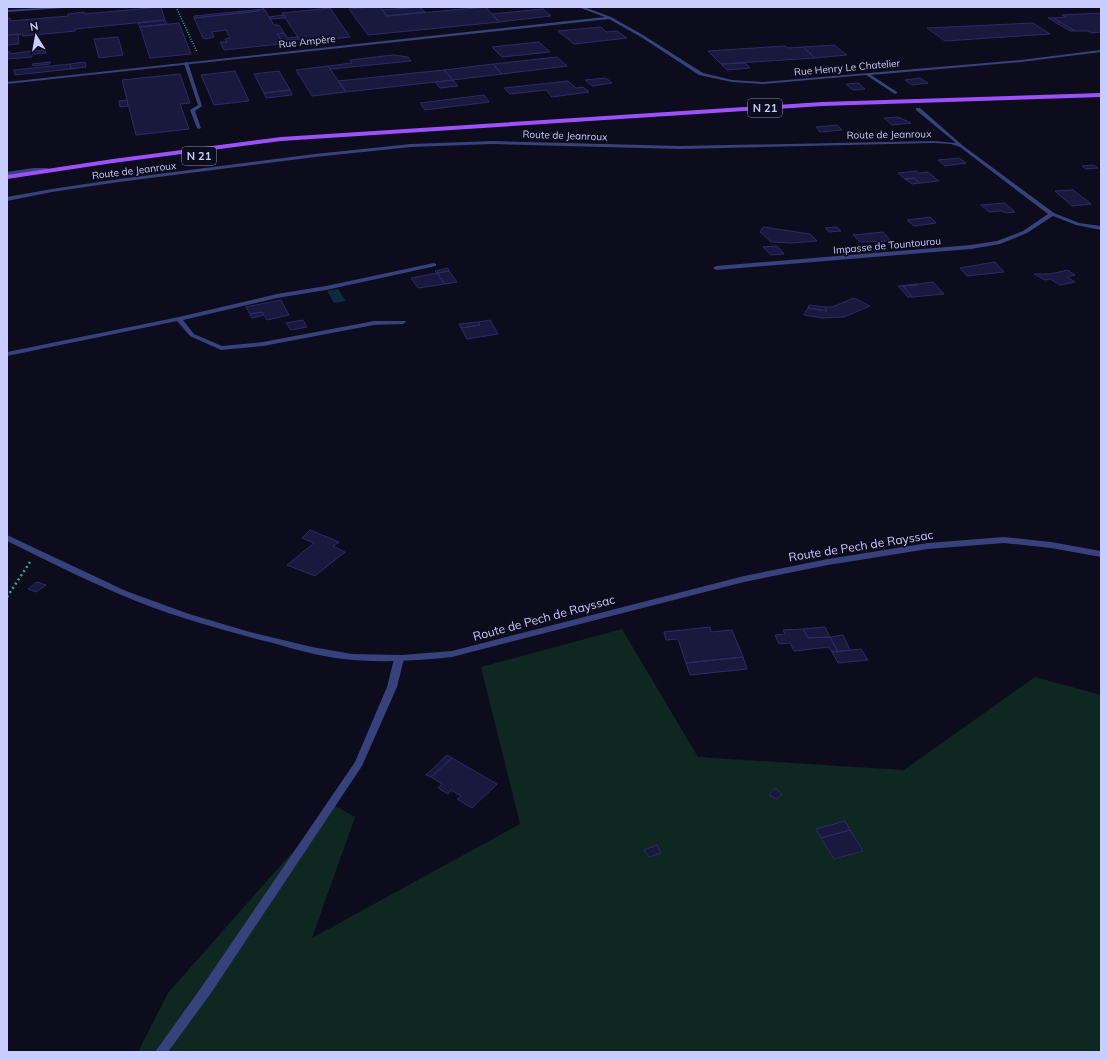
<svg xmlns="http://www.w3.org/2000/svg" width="1108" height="1059" font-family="Mulish,sans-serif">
	<rect width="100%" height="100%" fill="#0c0c1d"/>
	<!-- green -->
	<path fill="#0f2721" d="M622,629L698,757L904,770L1035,677L1101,695V1052H138L168,993L334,805L355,817L312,938L520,824L481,667Z"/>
	<!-- water -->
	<path fill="#0c2a40" d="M338,289L346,301L334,303L327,291Z"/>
	<!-- building -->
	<path fill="#19183d" stroke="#2c2b69" d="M161,7L165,20L75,29V31L23,36L22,34L7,35V18H10V21L68,16V14L84,12V14Z
		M371,7H380L387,16L486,7L499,22L368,35L349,9Z
		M420,7L425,12L387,16L382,10Z
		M330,8L350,37L301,42L282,13Z
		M264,9L274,25H279L284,33L277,34L282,41L288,40L290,43L224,50L220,42H227L225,39L230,38L226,30L212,32L214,37L206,39L203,38L194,18L259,11L258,10Z
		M264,9L258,10L259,11L194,18V16Z
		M543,9L551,16L499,22L492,14Z
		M1101,13V32L1092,33L1088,31H1075L1053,18L1066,17L1062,15Z
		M284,15L286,18L270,19L269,17Z
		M1048,18H1053L1075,31H1070Z
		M165,20L167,24L140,27L138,23Z
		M179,23L191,54L150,58L140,27Z
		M1033,23L1050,34L945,41L927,28Z
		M601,27L606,32L617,31L627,38L574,44L558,31Z
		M284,33L287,38L297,37L299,39L282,41L277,34Z
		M18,34L19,44L7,45V35Z
		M118,37L123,55L99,58L94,39Z
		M539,42L550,52L502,57L492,47Z
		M834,45L847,55L815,58L803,47Z
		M785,46L788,48L803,47L815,58L721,64L708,51Z
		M45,50L46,53L32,54V51Z
		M32,51V57L7,59V52H10V54Z
		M393,55L408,57L411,61L331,69L328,66L352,63L350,60Z
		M557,57L567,66L502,74L493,64Z
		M50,62V64L33,66L32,64Z
		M85,62L86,67L71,69L70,64Z
		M745,63L750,68L727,70L721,64Z
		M70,64L71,69L15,75L14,70Z
		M493,64L502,74L453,80L444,70Z
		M328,66L346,92L312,96L296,70Z
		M444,70L453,80L346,92L338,81Z
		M235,71L249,101L214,105L201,75Z
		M279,71L290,90L264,93L254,74Z
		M180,74L190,103L180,104L189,129L136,135L122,80Z
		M606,78L612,83L592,86L585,80Z
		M920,78L928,83L912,85L905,80Z
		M453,80L458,86L440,88L435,82Z
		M568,81L576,88L583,87L589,92L552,97L546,90L510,94L504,88Z
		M858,83L865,89L853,90L846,84Z
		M290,90L292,95L266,98L264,93Z
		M484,95L489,102L425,110L420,103Z
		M127,100L128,106L120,107L119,101Z
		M898,117L911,123L892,125L884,118Z
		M837,125L842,130L820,132L816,127Z
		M959,158L966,163L945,166L938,160Z
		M1094,165L1098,168L1086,169L1082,166Z
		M916,171L919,173L928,172L939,181L920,183L914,178L905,179L898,173Z
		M914,178L920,183L912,184L905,179Z
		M1073,190L1090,203L1091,204L1072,206L1055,191Z
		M1005,203L1015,212L1007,213L1001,211L989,212L981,205Z
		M930,217L936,223L914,226L907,220Z
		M763,227L810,234L817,241L792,243L771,242L760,232Z
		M837,227L841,231L829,232L825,228Z
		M883,232L891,241L860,242L853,235Z
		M777,246L784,254L771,255L763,247Z
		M995,262L1004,272L967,276L960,268Z
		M448,268L449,271L437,273L435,271Z
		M1068,270L1075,275L1067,277L1075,282L1060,285L1050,279L1045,280L1034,274H1050Z
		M449,271L457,282L445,284L437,273Z
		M437,273L445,284L418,288L411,278Z
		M933,282L944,294L912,297L903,286Z
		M917,284L918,285L903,286L912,297H908L898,286Z
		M854,298L870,306L844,317L822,318L804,315L808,308L827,311L825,307H832Z
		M281,300L289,315L267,320L262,312L250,314L246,307Z
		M809,305L825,307L827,311L808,308Z
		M262,312L264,315L252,318L250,314Z
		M303,320L307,327L291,330L286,323Z
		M490,320L498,334L467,339L461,328L480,325L478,322Z
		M478,322L480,325L461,328L459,324Z
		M310,530L339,542L333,546L345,552L315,576L287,565L314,543L302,538Z
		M37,582L46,585L36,592L28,589Z
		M710,627L711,632L732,630L743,657L686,663L678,639L666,640L664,632Z
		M825,627L830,637L808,638L803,629Z
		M803,629L808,638L830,637L838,652H832L829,647L794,651L790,643L779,644L775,635L785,634L783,630Z
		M843,635L850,650L838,652L830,637Z
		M861,649L868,660L838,663L832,652Z
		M743,657L747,669L690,675L686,663Z
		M447,755L452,758L431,777L426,775Z
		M452,758L497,784L472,808L457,799L461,796L451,790L448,794L438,788L442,784L431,777Z
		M775,788L782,794L777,799L769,795Z
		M845,821L850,830L821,838L816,829Z
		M850,830L863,851L834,859L821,838Z
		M657,845L661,853L649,857L644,850Z"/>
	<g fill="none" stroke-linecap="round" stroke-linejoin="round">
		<!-- path-far1 -->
		<path stroke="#2fac8e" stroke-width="1.5" stroke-dasharray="1 1.5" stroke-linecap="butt" d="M176,7L197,52"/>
		<!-- path -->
		<path stroke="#2fac8e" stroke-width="2.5" stroke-dasharray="2 3" stroke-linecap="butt" d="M7,597L30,562"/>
		<!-- lane -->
		<path fill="#37417b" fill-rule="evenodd" d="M186,62L188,63L202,106L195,111L201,128L199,129L197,128L190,110L198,105L184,63Z
			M434,263L436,264V266L326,290L277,298L183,320L194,334L222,346L263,342L374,321H405L406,322L403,324L374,325L263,346L221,350L190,336L177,321L7,356V352L179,317L277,294L326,286Z
			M399,656L402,657L404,659L397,687L362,766L211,993L168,1052H155L203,985L355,762L387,687L394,659L396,657Z"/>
		<!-- street -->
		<path fill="#37417b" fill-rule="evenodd" d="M56,7H78L7,12V10Z
			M578,7H584L611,17L643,35L703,73L732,80L763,82L1021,60L1101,50V52L1021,62L871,75L897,92V93L895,94L866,75L763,84L732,82L699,75L641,37L609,19L7,84V82L605,17Z
			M916,108H920L962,145L1054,213L1079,223L1101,226V230L1076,225L1053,216L1027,233L1000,244L971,249L716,270L713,268L716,266L971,245L997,241L1023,231L1048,214L960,147L951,144L934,143L680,149L493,144L411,147L315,157L119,182L52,192L7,201V197L52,189L119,179L315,154L411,144L493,141L680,146L934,141L956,143L916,110Z
			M33,168H47L50,170L47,172H33L7,176V172Z
			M7,535L126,591L189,614L250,632L312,647L352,654L402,655L452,651L744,576L828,559L928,543L1004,537L1051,542L1101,551V557L1051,548L1004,543L928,549L828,565L744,582L452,657C416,661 379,663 343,659C318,656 294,649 269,642C218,629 168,615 119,594C81,578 44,559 7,541Z"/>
		<!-- primary -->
		<path fill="#9d51fc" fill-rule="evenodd" d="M1101,93V97L822,106L281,141L113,163L7,179V175L113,159L281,137L822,102Z"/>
	</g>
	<g text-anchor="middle" stroke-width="3.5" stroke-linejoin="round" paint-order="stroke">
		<!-- far-street labels -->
		<g font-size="10" fill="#c9ccfe" stroke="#0c0c1d">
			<text transform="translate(307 41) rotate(-6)" y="4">Rue Ampère</text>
			<text transform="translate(847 67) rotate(-5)" y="4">Rue Henry Le Chatelier</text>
			<text transform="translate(889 134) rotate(-1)" y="4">Route de Jeanroux</text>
			<text transform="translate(565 135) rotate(2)" y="4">Route de Jeanroux</text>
			<text transform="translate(134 170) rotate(-7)" y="4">Route de Jeanroux</text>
			<text transform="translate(887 245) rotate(-5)" y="4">Impasse de Tountourou</text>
		</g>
		<!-- shield labels -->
		<g fill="#0c0c1d" stroke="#9092ba" stroke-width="1">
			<rect x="748" y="99" width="34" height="18" rx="3"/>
			<rect x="182" y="147" width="34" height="18" rx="3"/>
		</g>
		<g font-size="11" font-weight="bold" fill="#c9ccfe">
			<text x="765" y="112">N 21</text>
			<text x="199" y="160">N 21</text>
		</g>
		<!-- street labels -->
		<g font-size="12" fill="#c9ccfe" stroke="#0c0c1d">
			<text transform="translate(861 546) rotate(-9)" y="4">Route de Pech de Rayssac</text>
			<text transform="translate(544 618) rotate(-15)" y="4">Route de Pech de Rayssac</text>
		</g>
	</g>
	<!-- border -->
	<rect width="1108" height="1059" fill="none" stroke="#c9ccfe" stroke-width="16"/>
	<!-- north arrow -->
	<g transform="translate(36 36) rotate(349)" stroke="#0c0c1d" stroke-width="3" paint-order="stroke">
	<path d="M0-3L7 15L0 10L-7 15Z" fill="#c9ccfe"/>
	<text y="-6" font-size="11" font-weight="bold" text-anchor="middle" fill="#c9ccfe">N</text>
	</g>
</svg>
